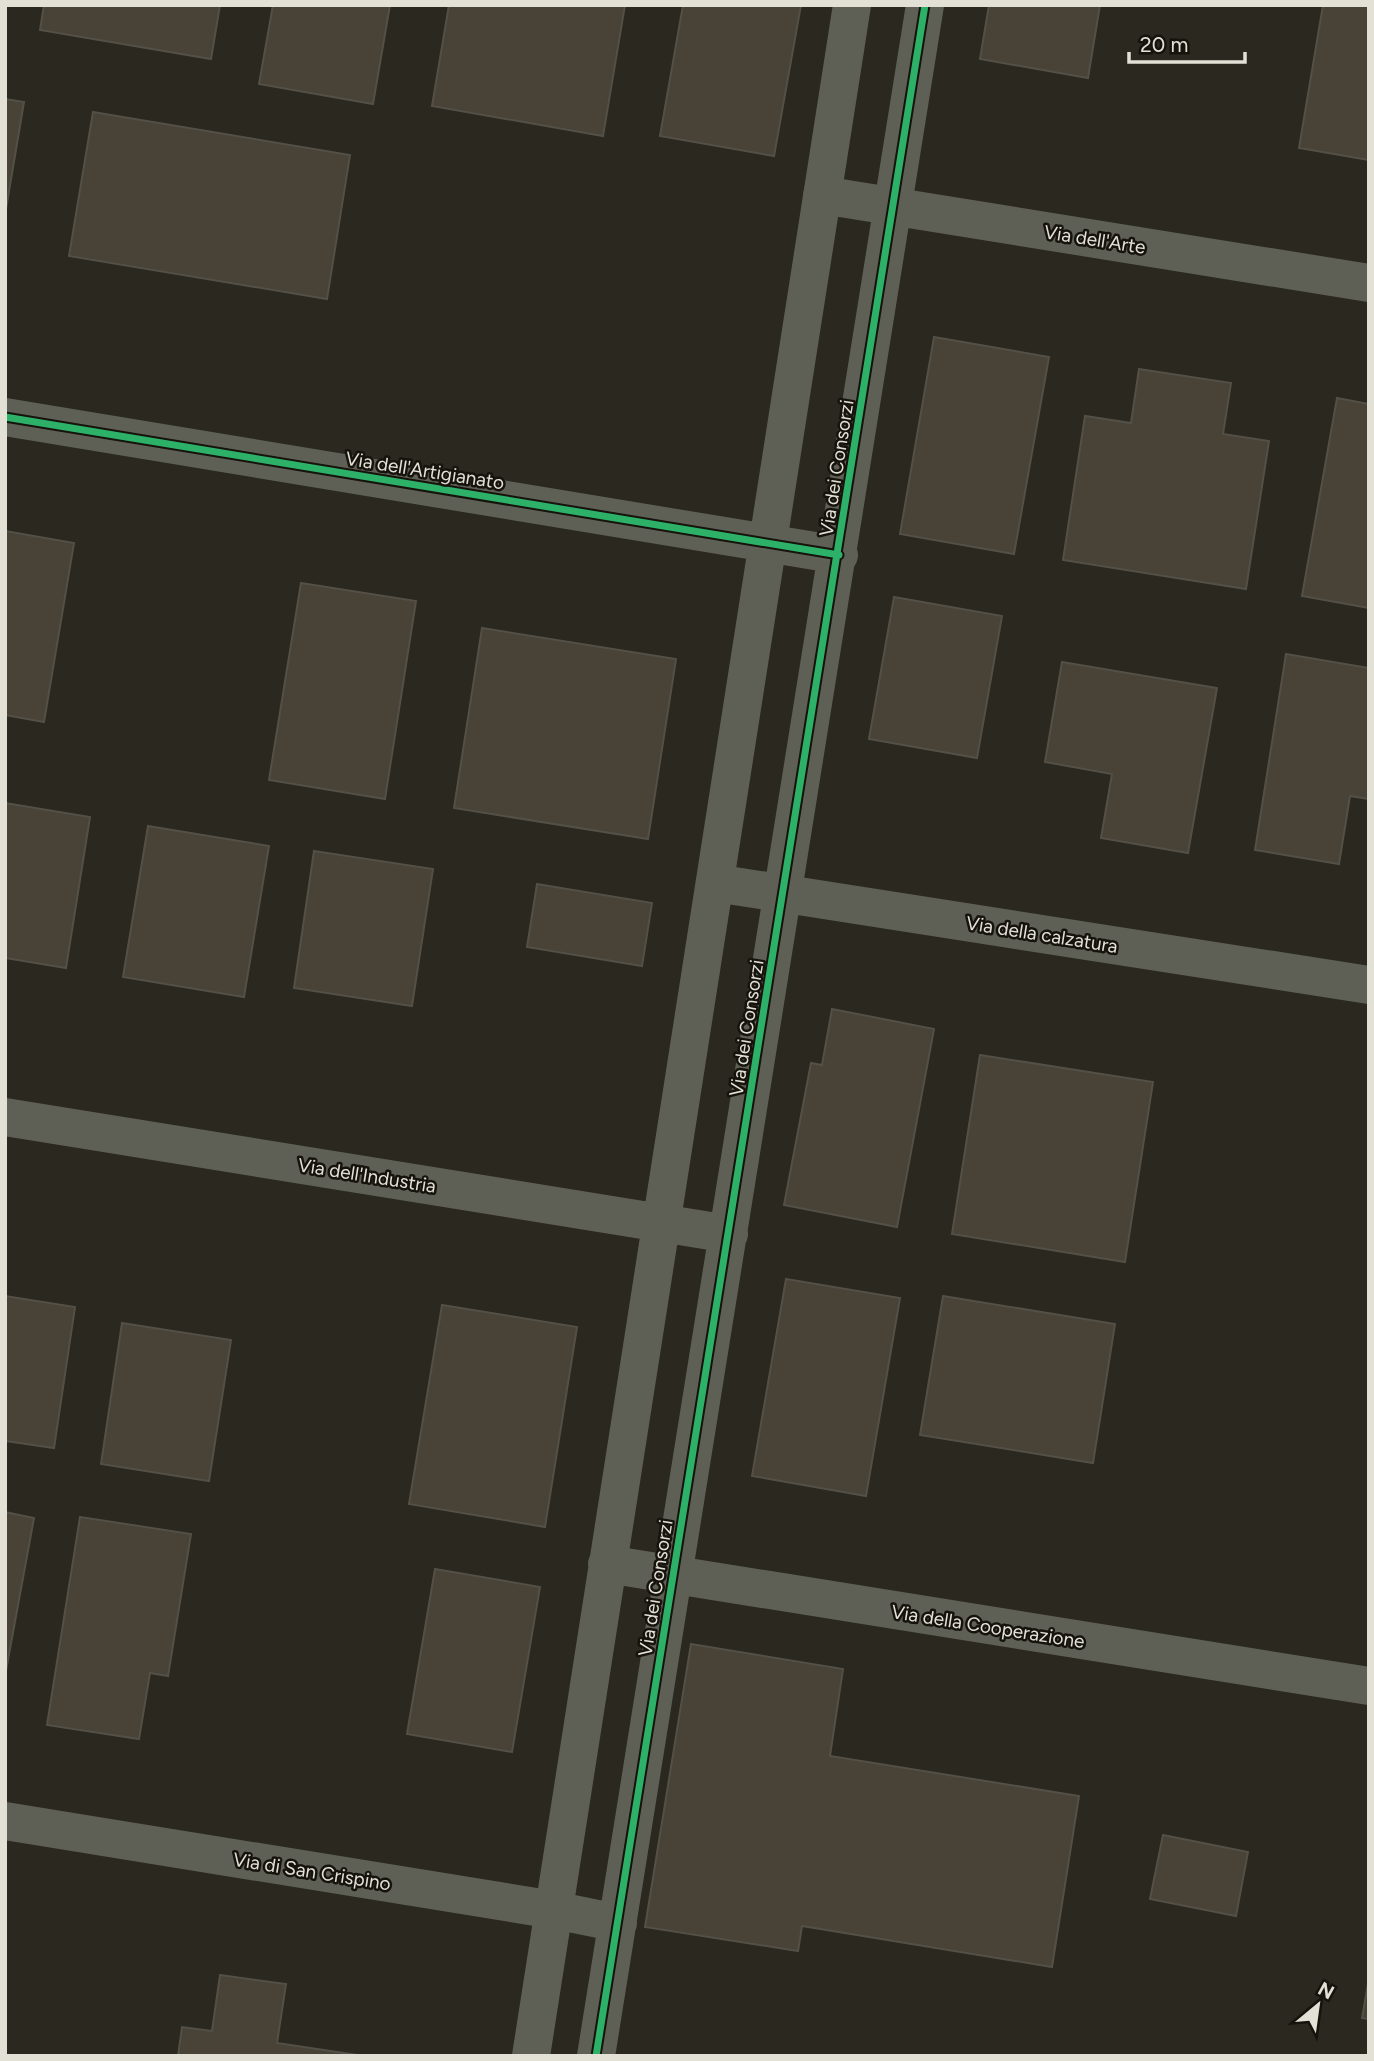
<svg xmlns="http://www.w3.org/2000/svg" width="1374" height="2061" font-family="Figtree,sans-serif">
	<rect width="100%" height="100%" fill="#2a281f"/>
	<!-- building -->
	<path fill="#494236" stroke="#535048" stroke-width="2" d="M44,5H220L211,59L40,30Z
		M273,5H390L373,104L259,84Z
		M449,5H625L603,136L432,106Z
		M683,5H801L774,156L660,136Z
		M989,5H1100L1088,78L980,59Z
		M1323,5H1369V160L1299,148Z
		M5,99L24,102L5,215Z
		M93,112L350,155L327,299L69,256Z
		M934,337L1049,357L1014,554L900,534Z
		M1139,369L1231,383L1223,434L1269,441L1246,589L1063,560L1085,416L1131,423Z
		M1337,398L1369,404V608L1302,596Z
		M5,531L74,543L44,722L5,715Z
		M301,583L416,601L385,799L269,780Z
		M894,597L1002,616L977,758L869,739Z
		M482,628L676,659L648,839L454,808Z
		M1286,654L1369,668V799L1350,796L1339,864L1255,850Z
		M1062,662L1217,688L1188,853L1101,838L1112,774L1045,762Z
		M5,803L90,817L66,968L5,958Z
		M148,826L269,846L244,997L123,977Z
		M314,851L433,869L412,1006L294,988Z
		M537,884L652,903L642,966L527,947Z
		M832,1009L934,1029L897,1227L784,1205L811,1063L822,1065Z
		M980,1055L1153,1082L1125,1262L952,1234Z
		M786,1279L900,1298L866,1496L752,1476Z
		M5,1296L75,1307L54,1448L5,1441Z
		M943,1296L1115,1324L1093,1463L920,1435Z
		M442,1305L577,1327L545,1527L409,1504Z
		M122,1323L231,1340L209,1481L101,1464Z
		M5,1512L34,1518L5,1676Z
		M80,1517L191,1534L168,1676L150,1673L139,1739L47,1725Z
		M435,1569L540,1587L512,1752L407,1734Z
		M691,1644L843,1669L830,1756L1079,1796L1052,1967L802,1926L798,1951L645,1927Z
		M1163,1835L1248,1852L1236,1916L1150,1899Z
		M220,1975L286,1984L277,2043L364,2056H178L182,2027L212,2031Z
		M1369,1978V2019L1362,2018Z"/>
	<g fill="none" stroke-linecap="round" stroke-linejoin="round">
		<!-- minor -->
		<path stroke="#5e5f55" stroke-width="38" d="M822,195L1369,283
			M5,417L839,555
			M715,883L1369,985
			M5,1117L729,1234
			M607,1564L1369,1686
			M5,1821L554,1910L618,1923
			M531,2056L852,5
			M596,2056L925,5"/>
		<!-- cycleway casing -->
		<g stroke="#15130c" stroke-width="11">
			<path id="cycleway" d="M5,417L839,555
				M596,2056L925,5"/>
		</g>
		<!-- cycleway -->
		<use href="#cycleway" stroke="#2db169" stroke-width="7"/>
	</g>
	<g text-anchor="middle" stroke-width="5" stroke-linejoin="round" paint-order="stroke">
		<!-- street labels -->
		<g font-size="19" fill="#e3e0d6" stroke="#15130c">
			<text transform="translate(1095 239) rotate(9)" y="7">Via dell'Arte</text>
			<text transform="translate(836 468) rotate(-81)" y="7">Via dei Consorzi</text>
			<text transform="translate(425 470) rotate(9)" y="7">Via dell'Artigianato</text>
			<text transform="translate(1042 934) rotate(9)" y="7">Via della calzatura</text>
			<text transform="translate(746 1028) rotate(-81)" y="7">Via dei Consorzi</text>
			<text transform="translate(367 1175) rotate(9)" y="7">Via dell'Industria</text>
			<text transform="translate(655 1588) rotate(-81)" y="7">Via dei Consorzi</text>
			<text transform="translate(988 1626) rotate(9)" y="7">Via della Cooperazione</text>
			<text transform="translate(312 1871) rotate(9)" y="7">Via di San Crispino</text>
		</g>
	</g>
	<!-- border -->
	<rect width="1374" height="2061" fill="none" stroke="#e3e0d6" stroke-width="14"/>
	<!-- north arrow -->
	<g transform="translate(1318 2005) rotate(29)" stroke="#15130c" stroke-width="5" paint-order="stroke">
	<path d="M0-5L12 26L0 18L-12 26Z" fill="#e3e0d6"/>
	<text y="-10" font-size="19" font-weight="bold" text-anchor="middle" fill="#e3e0d6">N</text>
	</g>
	<!-- scale -->
	<path d="M1129 52v10h116v-10" fill="none" stroke="#e3e0d6" stroke-width="3.5"/>
	<text x="1140" y="52" font-size="21" fill="#e3e0d6" stroke="#15130c" stroke-width="5" paint-order="stroke">20 m</text>
</svg>
